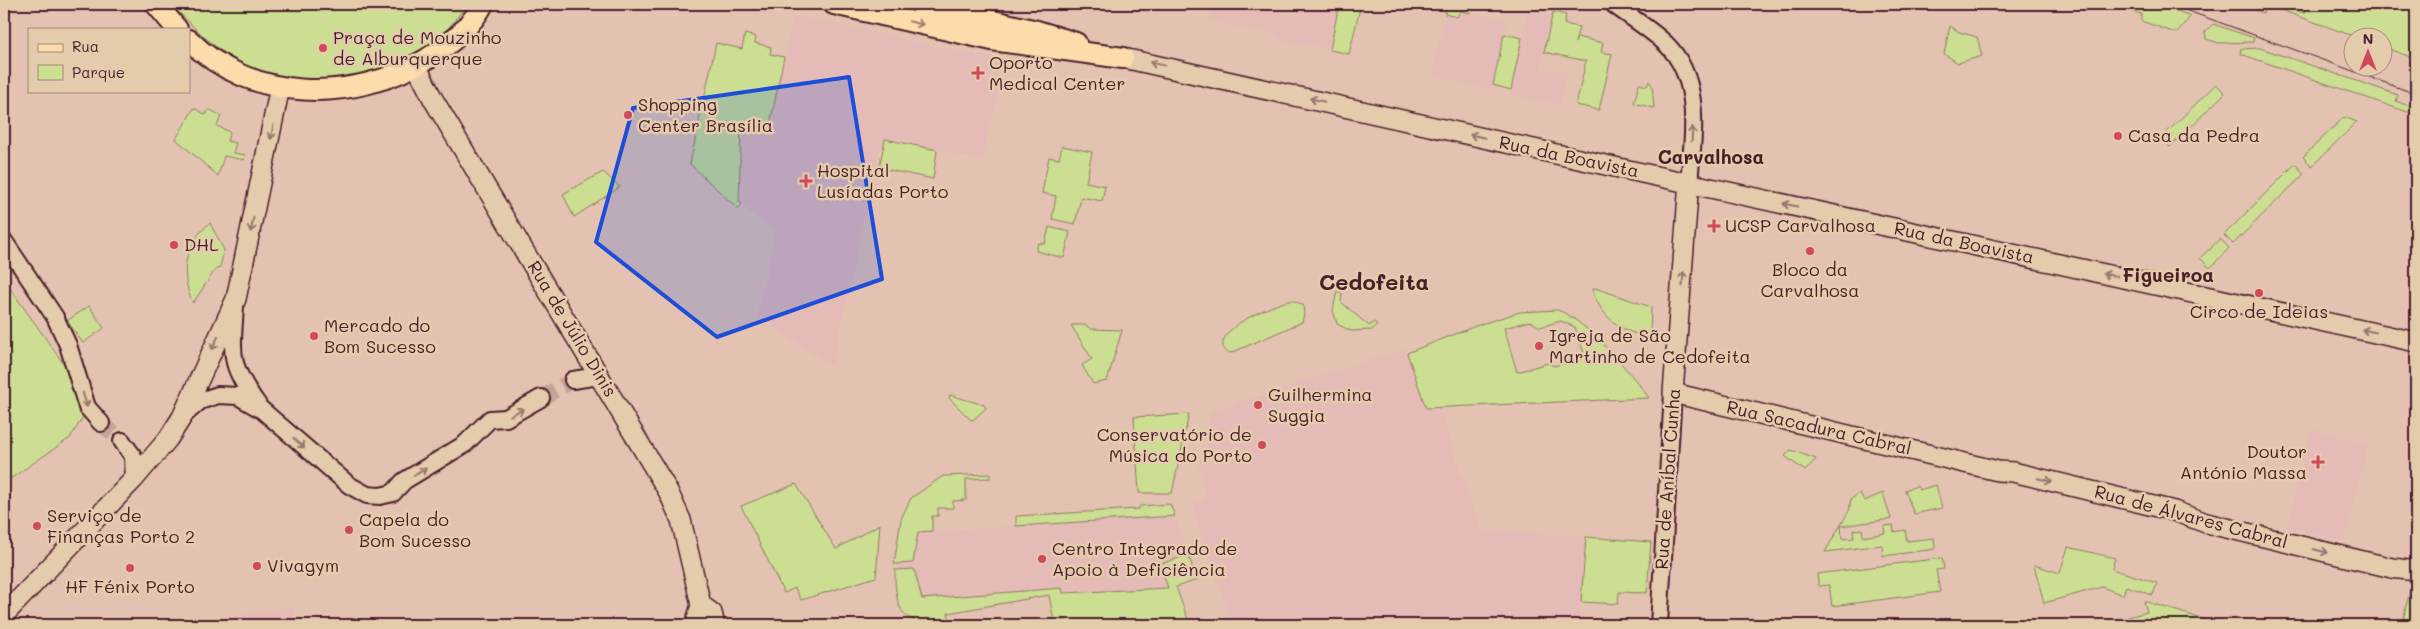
<svg xmlns="http://www.w3.org/2000/svg" width="2420" height="629" font-family="Mali,sans-serif">
	<rect width="100%" height="100%" fill="#e4c2b2"/>
	<filter id="ink" filterUnits="userSpaceOnUse"><feTurbulence type="fractalNoise" baseFrequency=".02" numOctaves="2"/><feDisplacementMap in="SourceGraphic" scale="10" xChannelSelector="R" yChannelSelector="G"/><feConvolveMatrix kernelMatrix="1 2 1 2 8 2 1 2 1" color-interpolation-filters="sRGB"/></filter>
	<g filter="url(#ink)">
		<!-- built -->
		<path fill="#e4bbb6" d="M1212,4H1285L1283,13L1294,15L1296,4H1339L1330,50L1277,39L1275,34L1209,20Z
			M1530,4H1533L1552,18L1541,68L1567,73L1560,104L1510,95Z
			M1460,11L1507,20L1492,89L1434,76L1433,73L1445,14L1457,17Z
			M794,15L1006,61L982,160L882,138L832,366L757,316L774,234L739,202L741,123L770,124Z
			M1405,349L1425,408L1439,407L1480,530L1586,537L1579,625H1232L1194,513L1195,503L1206,501L1199,464L1210,412Z
			M2311,429L2368,445L2344,541L2287,527Z
			M1175,516L1197,580L1176,587L1063,593L1062,588L899,601L894,564L897,537L918,532Z
			M294,606L295,625H193L210,621Z"/>
		<!-- green -->
		<path fill="#cbde92" stroke="#8a7e5e" fill-rule="evenodd" d="M170,4H466C422,79 319,100 242,64C216,52 191,23 170,4Z
			M1339,4H1361L1349,54L1330,50Z
			M1447,4H1472L1470,13L1460,11L1457,17L1445,14Z
			M2112,4H2158L2191,16L2176,33L2141,21V14Z
			M2241,4H2283V6L2304,13L2306,4H2399L2416,8V59L2383,47L2382,38L2356,37L2267,5L2263,13Z
			M1553,12L1566,15L1564,24L1579,27L1575,43L1577,37L1603,43L1601,52L1612,54L1599,110L1576,105L1586,61L1544,52Z
			M2213,24L2254,38L2253,42L2219,43L2206,39L2205,32Z
			M1950,26L1959,32L1977,37L1982,56L1958,63L1944,54Z
			M745,34L756,37L755,43L771,47L770,54L784,57L770,124H741L739,202L742,204L738,209L690,164L716,43L742,49Z
			M1504,34L1522,38L1511,90L1493,85Z
			M2260,48L2398,95L2396,101L2416,109V115L2241,54L2240,49Z
			M1649,81L1652,85L1654,108L1634,103L1639,84L1647,86Z
			M2216,84L2225,93L2170,147L2161,138Z
			M194,108L206,115L209,109L221,116L217,126L230,132L227,141L236,143L233,153L245,155L244,160L224,156L218,176L176,139Z
			M2344,117L2357,122L2312,166L2303,157Z
			M885,139L937,150L933,179L879,168Z
			M1062,146L1092,152L1086,182L1105,186L1102,201L1081,197L1075,224L1052,219L1056,196L1042,193L1049,157L1059,159Z
			M2295,164L2304,174L2233,244L2224,235Z
			M603,172L620,187L574,217L563,194Z
			M210,223L224,250L220,267L215,270L193,303C179,274 184,244 210,223Z
			M1049,227L1070,232L1064,258L1036,251L1038,243L1045,244Z
			M2220,239L2229,248L2210,268L2200,258Z
			M4,280L68,370L83,417L70,438L4,483Z
			M1595,288L1651,307L1650,334C1626,339 1596,312 1593,289Z
			M1337,291L1342,293L1341,302L1369,326L1374,322L1377,324L1372,330L1351,331L1337,324L1333,310Z
			M1288,301H1294L1303,305L1304,314L1302,322L1231,353C1226,352 1224,350 1223,346C1220,326 1273,305 1288,301Z
			M89,306L104,328L83,343L67,321Z
			M1557,310C1583,317 1633,375 1649,398L1426,408L1407,353L1481,324L1520,312ZM1530,321L1540,327L1561,321L1575,327L1584,353L1569,358L1570,362L1554,366L1548,363L1517,372L1504,328Z
			M1071,325H1085L1091,329L1122,330L1107,381L1093,384L1082,365L1092,359Z
			M950,395L984,405L986,408L973,420L970,419L949,398Z
			M1189,414L1172,493H1139L1134,417Z
			M1791,450L1816,459L1805,471L1785,456Z
			M990,474V478L966,479V500L953,501V508H938V516H932V531L918,532L913,563L894,564L901,519L911,498L943,476Z
			M796,484L836,549L880,524L876,577L801,600L795,588L784,593L741,506Z
			M1936,485L1942,508L1914,514L1905,490L1917,486L1919,490Z
			M1860,493L1864,501L1883,493L1891,519L1841,526L1842,539L1854,538L1853,530L1862,529L1863,537L1885,533L1884,526L1893,525L1894,532L1905,530L1907,541L1934,538L1935,549L1883,556L1882,545L1825,552L1849,511L1851,499Z
			M1170,504L1175,516L1016,526V516L1139,509L1140,506Z
			M1586,537L1651,542L1647,593L1619,592L1618,604L1581,602Z
			M2068,547L2115,558L2112,569L2157,583L2153,595L2126,586L2123,595L2102,587L2044,603L2034,565L2060,573Z
			M1188,555L1197,580L1176,587L1190,625H1067L1066,620L1054,622L1049,595L948,613L951,625H915L914,620C895,614 895,587 895,570L914,569L922,599L1062,588L1063,593L1168,588L1160,564Z
			M1942,558L1944,569L1936,570L1940,592L1832,606L1829,585L1819,586L1817,574Z
			M2411,585L2416,586V625H2402Z
			M2144,601L2222,625H2130L2128,617L2147,612Z"/>
		<g fill="none" stroke-linecap="round" stroke-linejoin="round">
			<!-- tertiary-tunnel -->
			<path stroke="#c5a197" stroke-width="16" stroke-dasharray="16 8" stroke-linecap="butt" d="M541,398L573,380
				M101,423L122,441"/>
			<!-- tertiary casing -->
			<g stroke="#4a1f2b" stroke-width="20">
				<path id="tertiary" d="M1613,4C1630,17 1649,28 1665,43C1703,79 1693,136 1689,182
					M4,241L55,317L68,345L87,407L101,423
					M235,306C232,356 228,363 258,405
					M573,380L592,377L601,378
					M184,415L200,401L218,395L238,396L262,410L349,485L367,495L380,496L393,493L404,481L465,444L490,419L506,418L541,398
					M122,441L133,456L134,479
					M1659,625L1673,393"/>
			</g>
			<!-- secondary casing -->
			<g stroke="#4a1f2b" stroke-width="22">
				<path id="secondary" d="M1123,58L1610,166L2416,342
					M416,65L433,99L668,491L681,520L701,605L697,618L699,625
					M1689,182L1673,393L1998,471L2013,472L2174,511L2206,523L2392,568L2416,571
					M701,605L712,613L715,625
					M4,615L134,479L168,439L182,417L236,299L280,87"/>
			</g>
			<!-- primary casing -->
			<g stroke="#4a1f2b" stroke-width="24">
				<path id="primary" d="M156,4L177,29
					M834,4L992,40L1123,58
					M920,4L1037,31L1076,43
					M189,40C252,103 353,103 427,59C449,45 471,27 483,4"/>
			</g>
			<!-- tertiary -->
			<use href="#tertiary" stroke="#e4cbac" stroke-width="16"/>
			<!-- secondary -->
			<use href="#secondary" stroke="#e4cbac" stroke-width="19"/>
			<!-- primary -->
			<use href="#primary" stroke="#fddcac" stroke-width="20"/>
			<!-- tram -->
			<path stroke="#4a1f2b" stroke-width="1" d="M2169,4L2416,94"/>
		</g>
		<!-- one-way arrows -->
		<defs><path id="oneway-shaft" d="M-6 0H5M1.5-3L5.5 0L1.5 3" fill="none" stroke-width="1.6" stroke-linecap="round" stroke-linejoin="round" transform="scale(1.25)"/></defs>
		<use stroke="#a47e6c" href="#oneway-shaft" transform="translate(916 23) rotate(13)"/>
		<g stroke="#97756c">
			<use href="#oneway-shaft" transform="translate(1157 64) rotate(-169)"/>
			<use href="#oneway-shaft" transform="translate(1317 100) rotate(-167)"/>
			<use href="#oneway-shaft" transform="translate(272 132) rotate(101)"/>
			<use href="#oneway-shaft" transform="translate(1692 134) rotate(-87)"/>
			<use href="#oneway-shaft" transform="translate(1477 136) rotate(-167)"/>
			<use href="#oneway-shaft" transform="translate(1790 205) rotate(-168)"/>
			<use href="#oneway-shaft" transform="translate(252 225) rotate(102)"/>
			<use href="#oneway-shaft" transform="translate(2110 275) rotate(-168)"/>
			<use href="#oneway-shaft" transform="translate(1683 279) rotate(-86)"/>
			<use href="#oneway-shaft" transform="translate(2369 331) rotate(-168)"/>
			<use href="#oneway-shaft" transform="translate(215 343) rotate(115)"/>
			<use href="#oneway-shaft" transform="translate(85 400) rotate(73)"/>
			<use href="#oneway-shaft" transform="translate(517 412) rotate(-28)"/>
			<use href="#oneway-shaft" transform="translate(299 443) rotate(42)"/>
			<use href="#oneway-shaft" transform="translate(420 472) rotate(-31)"/>
			<use href="#oneway-shaft" transform="translate(2045 480) rotate(14)"/>
			<use href="#oneway-shaft" transform="translate(2321 551) rotate(14)"/>
		</g>
	</g>
	<!-- marked area -->
	<path fill="#1d4ed8" fill-opacity="0.2" stroke="#1d4ed8" stroke-width="4" stroke-linejoin="round" d="M849,77L882,279L717,337L596,242L633,108Z"/>
	<!-- markers -->
	<g fill="#d1495b" stroke="#e4cbac" stroke-width="2">
		<circle cx="323" cy="48" r="5"/>
		<path d="M975.5 65.5h5v5h5v5h-5v5h-5v-5h-5v-5h5z"/>
		<circle cx="628" cy="115" r="5"/>
		<circle cx="2118" cy="136" r="5"/>
		<path d="M803.5 173.5h5v5h5v5h-5v5h-5v-5h-5v-5h5z"/>
		<path d="M1711.5 218.5h5v5h5v5h-5v5h-5v-5h-5v-5h5z"/>
		<circle cx="174" cy="245" r="5"/>
		<circle cx="1810" cy="251" r="5"/>
		<circle cx="2259" cy="293" r="5"/>
		<circle cx="314" cy="336" r="5"/>
		<circle cx="1539" cy="346" r="5"/>
		<circle cx="1258" cy="405" r="5"/>
		<circle cx="1262" cy="445" r="5"/>
		<path d="M2315.5 454.5h5v5h5v5h-5v5h-5v-5h-5v-5h5z"/>
		<circle cx="37" cy="526" r="5"/>
		<circle cx="349" cy="530" r="5"/>
		<circle cx="1042" cy="559" r="5"/>
		<circle cx="257" cy="566" r="5"/>
		<circle cx="130" cy="568" r="5"/>
	</g>
	<g text-anchor="middle" stroke-width="5" stroke-linejoin="round" paint-order="stroke">
		<!-- poi labels -->
		<g font-size="18" fill="#4a1f2b" stroke="#e4cbac" text-anchor="start">
			<text x="333" y="44">Praça de Mouzinho<tspan x="333" dy="21">de Alburquerque</tspan></text>
			<text x="989" y="69">Oporto<tspan x="989" dy="21">Medical Center</tspan></text>
			<text x="638" y="111">Shopping<tspan x="638" dy="21">Center Brasília</tspan></text>
			<text x="2128" y="142">Casa da Pedra</text>
			<text x="817" y="177">Hospital<tspan x="817" dy="21">Lusíadas Porto</tspan></text>
			<text x="1725" y="232">UCSP Carvalhosa</text>
			<text x="184" y="251">DHL</text>
			<text x="1810" y="276" text-anchor="middle">Bloco da<tspan x="1810" dy="21">Carvalhosa</tspan></text>
			<text x="2259" y="318" text-anchor="middle">Circo de Ideias</text>
			<text x="324" y="332">Mercado do<tspan x="324" dy="21">Bom Sucesso</tspan></text>
			<text x="1549" y="342">Igreja de São<tspan x="1549" dy="21">Martinho de Cedofeita</tspan></text>
			<text x="1268" y="401">Guilhermina<tspan x="1268" dy="21">Suggia</tspan></text>
			<text x="1252" y="441" text-anchor="end">Conservatório de<tspan x="1252" dy="21">Música do Porto</tspan></text>
			<text x="2307" y="458" text-anchor="end">Doutor<tspan x="2307" dy="21">António Massa</tspan></text>
			<text x="47" y="522">Serviço de<tspan x="47" dy="21">Finanças Porto 2</tspan></text>
			<text x="359" y="526">Capela do<tspan x="359" dy="21">Bom Sucesso</tspan></text>
			<text x="1052" y="555">Centro Integrado de<tspan x="1052" dy="21">Apoio à Deficiência</tspan></text>
			<text x="267" y="572">Vivagym</text>
			<text x="130" y="593" text-anchor="middle">HF Fénix Porto</text>
		</g>
		<!-- street labels -->
		<g font-size="18" fill="#4a1f2b" stroke="#e4cbac">
			<text transform="translate(1569 157) rotate(12)" y="6">Rua da Boavista</text>
			<text transform="translate(1964 243) rotate(12)" y="6">Rua da Boavista</text>
			<text transform="translate(572 329) rotate(59)" y="6">Rua de Júlio Dinis</text>
			<text transform="translate(1819 428) rotate(13)" y="6">Rua Sacadura Cabral</text>
			<text transform="translate(1668 479) rotate(-86)" y="6">Rua de Aníbal Cunha</text>
			<text transform="translate(2191 517) rotate(15)" y="6">Rua de Álvares Cabral</text>
		</g>
		<!-- neighbourhood labels -->
		<g font-size="19" font-weight="bold" fill="#4a1f2b" stroke="#e4cbac">
			<text x="1711" y="164">Carvalhosa</text>
			<text x="2168" y="282">Figueiroa</text>
		</g>
		<!-- district labels -->
		<g font-size="22" font-weight="bold" fill="#4a1f2b" stroke="#e4cbac">
			<text x="1374" y="290">Cedofeita</text>
		</g>
	</g>
	<!-- margin -->
	<rect width="2420" height="629" fill="none" stroke="#e4cbac" stroke-width="20"/>
	<rect x="10" y="10" width="2400" height="609" fill="none" stroke="#4a1f2b" stroke-width="2" filter="url(#ink)"/>
	<!-- legend -->
	<rect x="28" y="28" width="162" height="65" fill="#e4cbac" stroke="#a68678"/>
	<rect x="38" y="44" width="25" height="8" fill="#fddcac" stroke="#a68678"/>
	<text x="72" y="52" font-size="15" fill="#4a1f2b">Rua</text>
	<rect x="38" y="65" width="25" height="15" fill="#cbde92" stroke="#a68678"/>
	<text x="72" y="78" font-size="15" fill="#4a1f2b">Parque</text>
	<!-- north arrow -->
	<g transform="translate(2368 52)"><circle r="24" fill="#e4cbac" stroke="#a68678"/>
	<path d="M0-4L9 19L0 12L-9 19Z" fill="#d1495b"/>
	<text y="-8" font-size="14" font-weight="bold" text-anchor="middle" fill="#4a1f2b">N</text>
	</g>
</svg>
